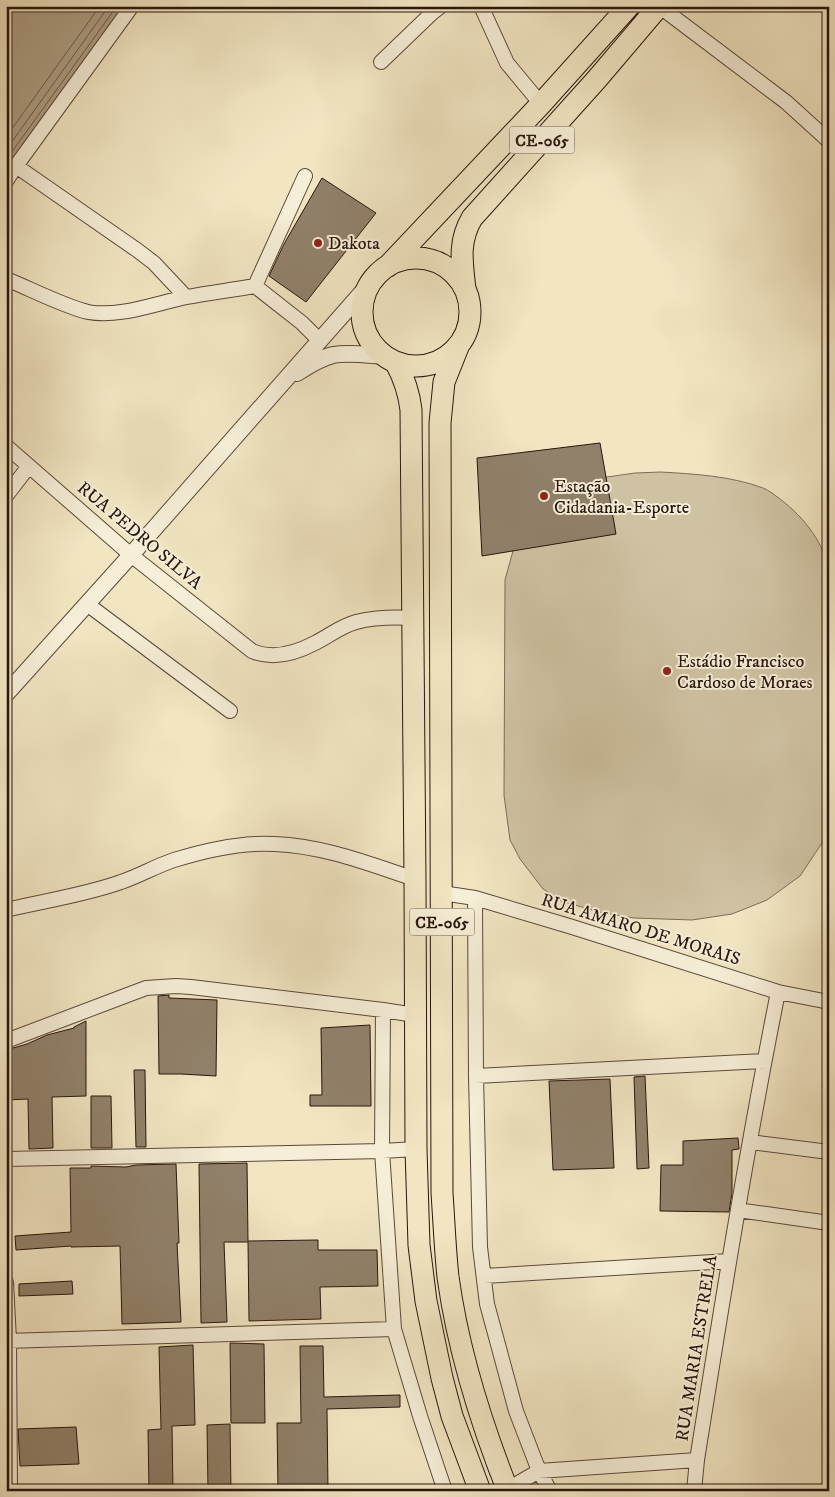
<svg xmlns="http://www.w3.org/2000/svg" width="835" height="1497" font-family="'IM FELL DW Pica',serif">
	<rect width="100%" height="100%" fill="#f1e5c2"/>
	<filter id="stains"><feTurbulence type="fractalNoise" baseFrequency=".004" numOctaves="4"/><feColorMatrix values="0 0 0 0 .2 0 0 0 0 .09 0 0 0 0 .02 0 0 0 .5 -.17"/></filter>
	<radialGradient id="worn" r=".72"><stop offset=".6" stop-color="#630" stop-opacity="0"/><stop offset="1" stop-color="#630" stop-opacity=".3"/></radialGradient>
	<!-- green -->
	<path fill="#cfc2a3" stroke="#7c6c58" d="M661,472C695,474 731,476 763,488C768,490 772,493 776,496C801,514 822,539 829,569V828L824,840L800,876L767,900L732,914L692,920L634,918L599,912L561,901L543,889L520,859L510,840L504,795L505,580L513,551L527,526L583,484L607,477L635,473Z"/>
	<!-- water -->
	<path fill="#ad9e84" stroke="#786754" d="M6,6H123L6,169Z"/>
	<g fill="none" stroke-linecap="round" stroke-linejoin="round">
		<!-- shore -->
		<path stroke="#6a5a48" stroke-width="1" d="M6,137L100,6
			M6,150L109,6
			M6,160L117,6"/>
	</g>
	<!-- building -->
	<path fill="#91816b" stroke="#28150d" d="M322,178L376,213L306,302L269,276L284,244Z
		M600,443L616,534L482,556L477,458Z
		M169,995V998L217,1000L216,1076L181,1074H159L158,996Z
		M86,1021V1096L52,1097L53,1148L29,1149L28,1099L6,1100V1050L27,1044L47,1035L74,1028V1027Z
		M370,1025L371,1106H310V1095H322L321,1028Z
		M134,1070H145L146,1147H136Z
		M645,1076L649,1168L637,1169L634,1077Z
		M610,1079L614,1168L553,1170L549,1081Z
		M91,1096H111L112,1148H91Z
		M738,1138L739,1149L732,1150V1193L729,1212L660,1211L661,1165H683V1141Z
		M247,1163L248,1241L318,1240V1250H377L378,1286L320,1287L321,1319L249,1321L248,1242H224L227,1322L201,1323L199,1164Z
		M176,1164L179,1243H177L181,1322L122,1324L120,1246L71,1247V1246L16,1250L15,1236L71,1232L70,1168H91V1166L126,1167L136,1165Z
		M72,1281L73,1294L19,1296V1284Z
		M230,1343L264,1344L265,1423H231Z
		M193,1345L195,1425L172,1426L173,1491H149L148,1430L161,1429L159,1347Z
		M300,1346H323L324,1397L400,1395V1407L327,1409L328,1491H278L277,1423H301Z
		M230,1424L231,1491H208L207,1425Z
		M76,1427L79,1464L20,1466L18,1429Z"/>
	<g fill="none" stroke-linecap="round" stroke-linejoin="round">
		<!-- minor casing -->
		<g stroke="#5a493a" stroke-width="16">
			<path id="minor" d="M481,6L507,63L541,104
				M659,6L786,102L829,141
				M381,62L432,13L441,6
				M16,166L137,250L154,263L186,297
				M6,181L16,166L132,6
				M6,279C31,289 63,306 88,312C119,318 156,303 187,297C209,293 232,290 255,286L302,323L320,341
				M255,286L305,176
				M6,446L131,555L252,651C273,660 296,653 315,643C329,636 341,626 356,622C375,617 394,617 413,618
				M6,496L29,466
				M87,604L230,711
				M442,893L475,898L569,926L778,992L829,1002
				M475,898L476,1076L480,1247L487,1304L516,1411L539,1471L550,1491
				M6,910C43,901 85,895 121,882C139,876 156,866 174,860C206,850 242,842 275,844C324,846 369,864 415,879
				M383,1010L415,1015
				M6,1041L146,988L176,986L191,987L383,1010L382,1151L394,1329L420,1416L445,1491
				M476,1076L764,1061
				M750,1142L829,1152
				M6,1159L382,1151L416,1149
				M738,1210L829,1223
				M484,1276L729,1261
				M6,1282L9,1340L10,1491
				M6,1341L394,1329
				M508,1489L539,1471L697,1460
				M694,1491L697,1460C722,1303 747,1147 778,992"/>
		</g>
		<!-- tertiary casing -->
		<g stroke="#5a493a" stroke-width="18">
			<path id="tertiary" d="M297,373C308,366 320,358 333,355C349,352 368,355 384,356
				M6,694L131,555L366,288"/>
		</g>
		<!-- primary casing -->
		<g stroke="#28150d" stroke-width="23">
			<path id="primary" d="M362 312a54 54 0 1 1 108 0a54 54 0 1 1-108 0Z
				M388,266L541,104L629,6
				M465,289C462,262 458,242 472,218L597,79L659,6
				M458,347L444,382L440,423L442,1193C444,1221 445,1249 448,1277C458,1350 481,1423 508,1491
				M396,363C404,378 409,392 411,410L415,879L416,1149L419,1245L426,1301L442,1378L452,1416L480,1491"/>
		</g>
		<!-- minor -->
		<use href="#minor" stroke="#f6eed7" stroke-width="14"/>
		<!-- tertiary -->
		<use href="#tertiary" stroke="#f6eed7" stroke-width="16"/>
		<!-- primary -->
		<use href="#primary" stroke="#f1e5c2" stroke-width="21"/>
	</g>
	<!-- markers -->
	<g fill="#8f2418" stroke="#f6eed7" stroke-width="2">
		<circle cx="318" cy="243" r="5"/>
		<circle cx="544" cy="496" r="5"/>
		<circle cx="667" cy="671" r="5"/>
	</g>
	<g text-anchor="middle" stroke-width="4" stroke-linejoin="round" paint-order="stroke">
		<!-- shield labels -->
		<g fill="#f6eed7" stroke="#66564a" stroke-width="1">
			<rect x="509.5" y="126.5" width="65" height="27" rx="4"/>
			<rect x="409.5" y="908.5" width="65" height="27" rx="4"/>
		</g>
		<g font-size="16" font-weight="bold" fill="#28150d">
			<text x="542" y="146">CE-065</text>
			<text x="442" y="928">CE-065</text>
		</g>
		<!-- poi labels -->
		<g font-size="18" fill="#28150d" stroke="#f6eed7" text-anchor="start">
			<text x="328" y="249">Dakota</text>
			<text x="554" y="492">Estação<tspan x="554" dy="21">Cidadania-Esporte</tspan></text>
			<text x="677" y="667">Estádio Francisco<tspan x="677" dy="21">Cardoso de Moraes</tspan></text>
		</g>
		<!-- street labels -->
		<g font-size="18" fill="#28150d" stroke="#f6eed7">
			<text transform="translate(140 535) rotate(40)" y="6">RUA PEDRO SILVA</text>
			<text transform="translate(641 929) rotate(17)" y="6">RUA AMARO DE MORAIS</text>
			<text transform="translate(696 1348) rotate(-81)" y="6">RUA MARIA ESTRELA</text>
		</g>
	</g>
	<!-- margin -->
	<rect width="835" height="1497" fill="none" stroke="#f1e5c2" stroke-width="25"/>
	<rect x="8" y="8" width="820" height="1482" fill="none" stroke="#28150d" stroke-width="2.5"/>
	<rect x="12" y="12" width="810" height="1472" fill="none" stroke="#28150d"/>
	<rect width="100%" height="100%" filter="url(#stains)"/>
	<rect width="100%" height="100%" fill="url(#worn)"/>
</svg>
